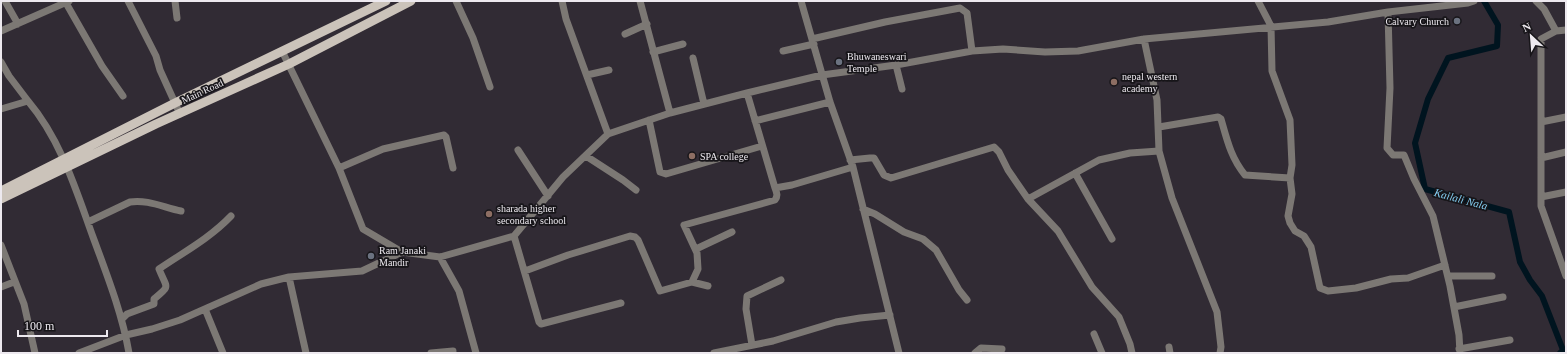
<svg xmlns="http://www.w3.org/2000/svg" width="1567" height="354" font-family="Georgia,serif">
	<rect width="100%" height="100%" fill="#312b34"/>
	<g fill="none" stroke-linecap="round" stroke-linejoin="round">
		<!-- canal -->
		<path stroke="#00141f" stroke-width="6" d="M1484,1L1498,25L1497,46L1448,58L1428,99L1415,143L1425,189L1509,212L1520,262L1530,280L1542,296L1563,350L1560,353"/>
		<!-- minor -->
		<path stroke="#7c7874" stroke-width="7" d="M5,1L18,24
			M128,1L156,56L160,70L180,114
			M175,1L177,18
			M456,1L473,38L490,87
			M562,1L566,19L608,134
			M640,1L670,113
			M801,1L830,102L853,167L899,353
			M1258,1L1271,26L1272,71L1290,120L1292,165L1290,178L1292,194L1288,216L1290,223L1295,231L1304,236L1311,247L1320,288L1328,291L1356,288L1391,279L1408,278L1445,265
			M1536,1L1544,9L1556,31
			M66,3L102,66L123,96
			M1388,12L1390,88L1387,148L1393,155H1404L1414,179L1433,216L1450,286L1459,335L1460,353
			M1566,30L1556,31L1541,39V206L1566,276
			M1,31L69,1
			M625,34L647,24
			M812,39L885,22L960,8L967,13L972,51
			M1144,39L1157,100L1159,151L1172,198L1217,312L1221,347L1220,353
			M282,51L339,168L363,229L402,252
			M783,51L814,44
			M653,52L683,44
			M693,58L704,104
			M1,62L9,76L28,101
			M896,65L902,89
			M587,75L609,70
			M747,93L775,188L792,185L853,167
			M1,109L28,101C61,140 76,190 93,237C107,275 122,313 129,353
			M649,120L660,172L666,174L762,146
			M755,121L830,102
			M1541,122L1566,117
			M1159,127L1218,117L1221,119C1227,140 1231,158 1245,175L1290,178
			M518,150L548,196
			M586,156L623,180L636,190
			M1541,158L1566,152
			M850,160L870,158H874L884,175L891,178L994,147L999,152L1008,170L1028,199L1058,231L1092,287L1119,317L1130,344L1132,353
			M339,168L383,149L444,135L446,137L453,168
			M1075,173L1112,239
			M1541,197L1566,192
			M1028,199L1099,160L1130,153L1159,151
			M863,209L875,214L904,232L923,239L936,250L959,290L967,300
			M88,222L130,202C147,199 165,208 181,211
			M514,236L539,322L541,324L621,303
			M1,245L24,304L35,353
			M696,249L732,232
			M440,257L459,291L476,353
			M525,271L568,255L630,236L635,237L638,240L660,291L692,282L708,286
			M1448,276H1492
			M289,277L306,353
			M692,282L698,269L697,253L684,225L775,200C778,196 777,193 775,188
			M1,287L14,282
			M1454,307L1503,297
			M205,309L223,353
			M122,319L127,314L154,304V299C171,285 167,289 159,269C184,252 210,238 231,216
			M1094,334L1102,353
			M752,345L746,309L747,296L781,280
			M1169,347L1170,353
			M1459,349L1510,340
			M79,353L126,335L152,329L180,320L261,284L289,277L362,271L402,252L440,257L514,236L563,177L608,134L670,113L747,93L822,75L896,65L972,51L1003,49L1045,52L1078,51L1144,39L1328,22L1388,12L1468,3L1474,1
			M431,353L453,351
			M714,353L773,341L836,322L860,318L890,315
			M975,353L981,348L1002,349"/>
		<!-- major -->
		<path stroke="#cbc3ba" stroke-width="9" d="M1,191L175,103L386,1
			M1,199L156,124L289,64L411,1"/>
	</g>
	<!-- markers -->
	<g fill="#6b7280" stroke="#171519" stroke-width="1.5">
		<circle cx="1457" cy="21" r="4"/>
		<circle cx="839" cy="62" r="4"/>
		<circle cx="371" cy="256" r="4"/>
	</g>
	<g fill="#8d6e63" stroke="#171519" stroke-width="1.5">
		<circle cx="1114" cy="82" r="4"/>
		<circle cx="692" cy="156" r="4"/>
		<circle cx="489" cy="214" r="4"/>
	</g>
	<g text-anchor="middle" stroke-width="3.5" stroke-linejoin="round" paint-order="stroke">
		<!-- poi labels -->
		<g font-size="10" fill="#ede9ef" stroke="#171519" text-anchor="start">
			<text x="1449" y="25" text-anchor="end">Calvary Church</text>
			<text x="847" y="60">Bhuwaneswari<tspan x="847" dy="12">Temple</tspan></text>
			<text x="1122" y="80">nepal western<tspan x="1122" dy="12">academy</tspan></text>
			<text x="700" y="160">SPA college</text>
			<text x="497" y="212">sharada higher<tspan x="497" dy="12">secondary school</tspan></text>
			<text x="379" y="254">Ram Janaki<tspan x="379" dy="12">Mandir</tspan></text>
		</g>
		<!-- street labels -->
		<g font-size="10" fill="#ede9ef" stroke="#171519">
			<text transform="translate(202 91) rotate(-25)" y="4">Main Road</text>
		</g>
		<!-- water labels -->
		<g font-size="11" font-style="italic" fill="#85d0f4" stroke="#171519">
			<text transform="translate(1461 199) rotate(15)" y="4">Kailali Nala</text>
		</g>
	</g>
	<!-- border -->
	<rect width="1567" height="354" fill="none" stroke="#ede9ef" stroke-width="4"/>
	<!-- north arrow -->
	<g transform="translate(1531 36) rotate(334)" stroke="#171519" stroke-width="3" paint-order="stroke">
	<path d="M0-3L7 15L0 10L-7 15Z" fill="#ede9ef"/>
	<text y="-6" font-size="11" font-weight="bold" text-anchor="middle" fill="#ede9ef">N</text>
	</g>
	<!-- scale -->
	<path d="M18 330v6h89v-6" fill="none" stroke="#ede9ef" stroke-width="2"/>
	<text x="24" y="330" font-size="12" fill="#ede9ef" stroke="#171519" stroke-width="3" paint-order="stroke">100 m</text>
</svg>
